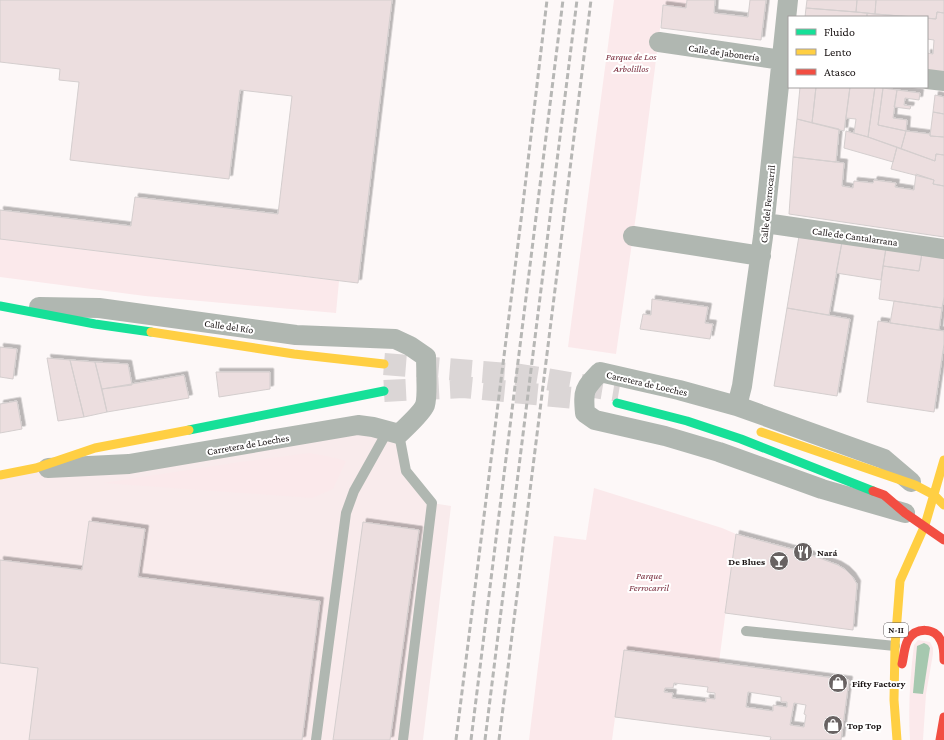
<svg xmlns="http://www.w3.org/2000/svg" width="944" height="740" font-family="'Crimson Pro',serif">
	<defs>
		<filter id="shadow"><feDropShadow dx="3.5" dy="-3.5" stdDeviation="0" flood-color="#0004"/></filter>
	</defs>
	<rect width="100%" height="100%" fill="#fdf8f8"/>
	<!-- built -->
	<path fill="#f9ebec" d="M358,425L399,434L406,471L432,503L451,506L423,740H0V475Z"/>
	<!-- green -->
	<path fill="#fbe9eb" d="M614,0H687L686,8L663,5L637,208L616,354L568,347Z
		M0,239L339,281L336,313L145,296L0,277Z
		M309,453L327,456L346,461L333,489L312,498L103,483L240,462Z
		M594,488L722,528L736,534L719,662L624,651L612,740H529L554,536L586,540Z
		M918,640L930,642L933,648V654L926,694L923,740H910C908,708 910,677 914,645Z"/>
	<!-- water -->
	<path fill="#a6c8af" d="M924,643L928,645L930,648L923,694L913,693L917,646Z"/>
	<!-- building -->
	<path fill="#ecdedf" stroke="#d4cece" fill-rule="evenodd" filter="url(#shadow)" d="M0,0H392L358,283L0,239V210L131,226L135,197L278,214L292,96L240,90L229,179L70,160L79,82L59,80L60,69L0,62Z
		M687,0H715L714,13L748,17L750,0H766L761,40L661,28L663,5L686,8Z
		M807,0H857L856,12L806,8Z
		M857,0H876L875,14L856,12Z
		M876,0H944V13L937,12L936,19L875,14Z
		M806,8L856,12L867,13V17H805Z
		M937,12L944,13V74L927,72V53L933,54L934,40L927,39V18L936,19Z
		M867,13L875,14L915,17H867Z
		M800,87H816L812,123L797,119Z
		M816,87H850L844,131L812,123Z
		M850,87H875L868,137L854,133L856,119L846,118Z
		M875,87L883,88L878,125L906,131L901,149L868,137Z
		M883,88L897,90L893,118L907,120L906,131L878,125Z
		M897,90L920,93L919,100L905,98L904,105L911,106L910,109L894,107Z
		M935,95L944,97V114L933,112Z
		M933,112L944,114V137L930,136Z
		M797,119L839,129L836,162L793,157Z
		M846,131L868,137L897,147L893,162L844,148Z
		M906,131L930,134V136L944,137V155L936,154L935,161L901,149Z
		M897,147L935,161L936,154L944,155V186L933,184L934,180L891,169Z
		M793,157L844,163L842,186L853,188L854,181L873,183L874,180L896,183L895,187L914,190L916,174L934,180L933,184L944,186V237L789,214Z
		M799,236L842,242L829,315L787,308Z
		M842,242L886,248L881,280L836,273Z
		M886,248L922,253L919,271L883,266Z
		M922,253L944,256V297L942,308L879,299L883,266L919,271Z
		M652,299L708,307L705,323L713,324L710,339L640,329L643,314L651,315Z
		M894,301L942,308L939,330L890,323Z
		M787,308L850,319L837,396L774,386Z
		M878,321L944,331V344L934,412L867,402Z
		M0,347L17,349L13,379L0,377Z
		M47,358L70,360L84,417L58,421Z
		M70,360L95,362L107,412L84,417Z
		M95,362L128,364L132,385L102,389Z
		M216,372H270V389L219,397Z
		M184,375L189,398L107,412L102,389Z
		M17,401L22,429L0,433V404Z
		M89,521L145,529L138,577L320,601L302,740H29L38,668L0,663V560L82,570Z
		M363,522L419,530L390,740H333Z
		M736,534L803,552L838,565L846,570L852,576L857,584L853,630L725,613Z
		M624,650L849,680L841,740H770L771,737L615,717ZM674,683L708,687L707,692L715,693V699L706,698V702L672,698L673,693L664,692L665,688H673ZM748,692L781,697V702H787V707L773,705V711L746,707ZM794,703L806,705L804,714L806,715L804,727L790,725Z"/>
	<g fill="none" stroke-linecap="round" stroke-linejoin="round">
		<!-- secondary-tunnel -->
		<path stroke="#dbd6d6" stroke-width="22" stroke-dasharray="22 11" stroke-linecap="butt" d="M384,364L521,375L619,391
			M384,391L463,387L584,399"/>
		<!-- lane -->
		<path stroke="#b0b7b1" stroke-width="10" d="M399,434L406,471L432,503L403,740
			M746,631L895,646
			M316,740L346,513L354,491L387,432"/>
		<!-- street -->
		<path stroke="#b0b7b1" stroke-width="20" d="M659,42L789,61
			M927,79L944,81
			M765,223L944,249
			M633,236L761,256
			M39,307L99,308L296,335L395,339L410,346L426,357C426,368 428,396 425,405C422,413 405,428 399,434L373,427L358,425L129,464L48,468
			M737,406L742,386L763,237L788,0
			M905,513L822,489L719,452L665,436L595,420L585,413C583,390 584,389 600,372L679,390L737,406L884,459L911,482"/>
		<!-- fast -->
		<path stroke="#16e098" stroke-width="9" d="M0,306L95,324L151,332
			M617,403L687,421L741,439L873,491
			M189,430L384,391"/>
		<!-- slow -->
		<path stroke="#ffcf43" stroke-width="9" d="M151,332L294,354L384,364
			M761,432L915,485L934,495L944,505
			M0,475L36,468L95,448L189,430
			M897,740L894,700L895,646L900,581L925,525L944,460"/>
		<!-- jam -->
		<path stroke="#f24e42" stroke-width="9" d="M873,491L884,495L905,513L944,540
			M902,664C904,656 904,647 908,640C916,627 935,627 941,641C944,647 944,654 944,660
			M940,740L944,717"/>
		<!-- rail -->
		<path stroke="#b7b7b5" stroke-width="3" stroke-dasharray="6 3" stroke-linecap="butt" d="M456,740L522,212L547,0
			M471,740L563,0
			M485,740L577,0
			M499,740L591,0"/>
	</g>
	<!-- icons -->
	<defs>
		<g id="restaurant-disc" transform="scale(1)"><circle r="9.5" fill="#686262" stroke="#fff"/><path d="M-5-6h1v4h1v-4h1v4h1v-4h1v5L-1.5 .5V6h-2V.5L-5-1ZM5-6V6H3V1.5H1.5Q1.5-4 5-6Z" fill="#fff"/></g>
		<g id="bar-disc" transform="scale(1)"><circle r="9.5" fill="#686262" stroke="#fff"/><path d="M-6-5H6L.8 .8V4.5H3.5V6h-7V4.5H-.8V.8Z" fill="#fff"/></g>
		<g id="shop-disc" transform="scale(1)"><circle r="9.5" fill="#686262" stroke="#fff"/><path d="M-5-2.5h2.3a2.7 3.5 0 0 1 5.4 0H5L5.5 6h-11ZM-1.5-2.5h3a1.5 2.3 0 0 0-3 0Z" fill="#fff"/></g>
	</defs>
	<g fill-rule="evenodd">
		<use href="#restaurant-disc" x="803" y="552"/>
		<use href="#bar-disc" x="779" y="561"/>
		<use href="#shop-disc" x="838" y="683"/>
		<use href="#shop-disc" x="833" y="725"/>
	</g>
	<g text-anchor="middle" stroke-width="4" stroke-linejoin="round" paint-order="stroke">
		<!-- shield labels -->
		<rect fill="#fff" stroke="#5d5959" stroke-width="1" x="884" y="623" width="24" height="14" rx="3"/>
		<g font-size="9" font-weight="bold" fill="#181212">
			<text x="896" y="633">N-II</text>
		</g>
		<!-- street labels -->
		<g font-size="10" fill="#181212" stroke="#fff">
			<text transform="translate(724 52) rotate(8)" y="4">Calle de Jabonería</text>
			<text transform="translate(767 204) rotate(-84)" y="4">Calle del Ferrocarril</text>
			<text transform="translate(855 236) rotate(8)" y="4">Calle de Cantalarrana</text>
			<text transform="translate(229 326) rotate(8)" y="4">Calle del Río</text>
			<text transform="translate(647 383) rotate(13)" y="4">Carretera de Loeches</text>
			<text transform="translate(248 444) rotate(-10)" y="4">Carretera de Loeches</text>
		</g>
		<!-- park labels -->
		<g font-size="10" font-style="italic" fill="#7a2e3e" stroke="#fff">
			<text x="631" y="60">Parque de Los<tspan x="631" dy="12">Arbolillos</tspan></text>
			<text x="649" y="579">Parque<tspan x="649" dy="12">Ferrocarril</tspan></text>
		</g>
		<!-- poi labels -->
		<g font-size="10" font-weight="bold" fill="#181212" stroke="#fff" text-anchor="start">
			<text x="817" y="556">Nará</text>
			<text x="765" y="565" text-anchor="end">De Blues</text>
			<text x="852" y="687">Fifty Factory</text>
			<text x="847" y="729">Top Top</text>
		</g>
	</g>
	<!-- legend -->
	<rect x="788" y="16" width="140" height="72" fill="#ffffff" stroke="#a3a0a0"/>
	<rect x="796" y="29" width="20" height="6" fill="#16e098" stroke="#a3a0a0"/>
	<text x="824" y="36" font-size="12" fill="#181212">Fluido</text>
	<rect x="796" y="49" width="20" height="6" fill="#ffcf43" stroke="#a3a0a0"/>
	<text x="824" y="56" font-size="12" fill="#181212">Lento</text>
	<rect x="796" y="69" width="20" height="6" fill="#f24e42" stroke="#a3a0a0"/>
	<text x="824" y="76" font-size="12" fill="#181212">Atasco</text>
</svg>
